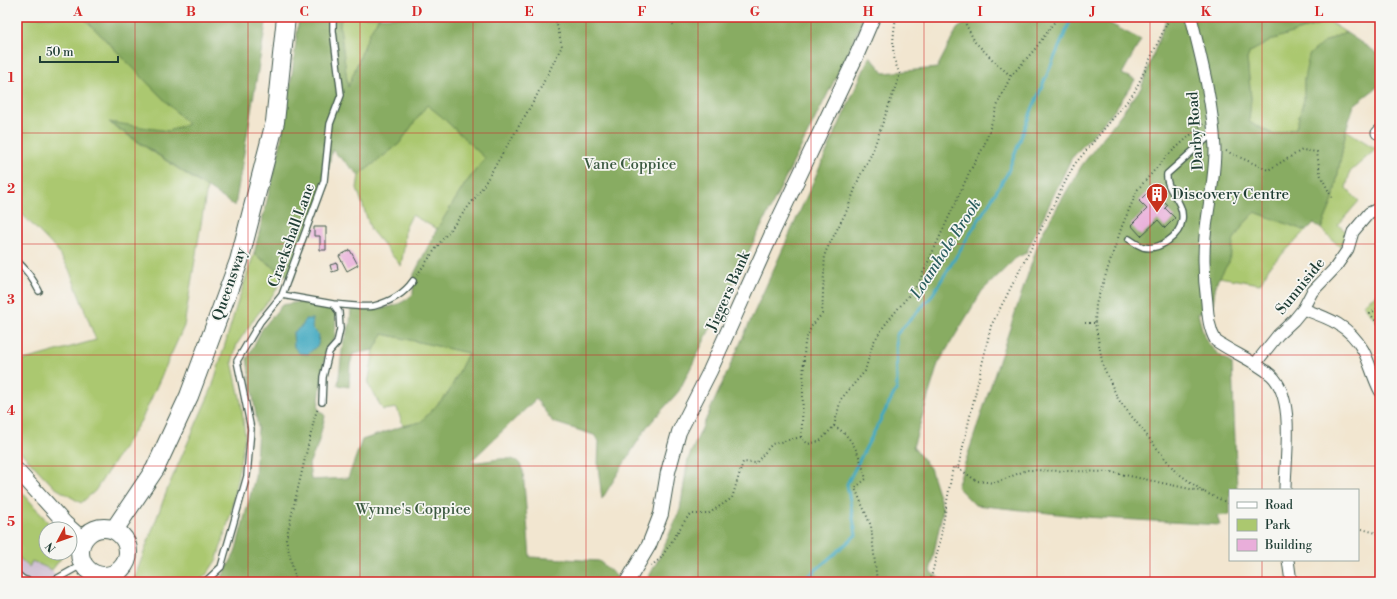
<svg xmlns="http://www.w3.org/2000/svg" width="1397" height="599" font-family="'Libre Bodoni',serif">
	<rect width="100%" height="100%" fill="#f6f6f2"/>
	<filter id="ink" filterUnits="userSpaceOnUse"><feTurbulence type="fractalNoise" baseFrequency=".025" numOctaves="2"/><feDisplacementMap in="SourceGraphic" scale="8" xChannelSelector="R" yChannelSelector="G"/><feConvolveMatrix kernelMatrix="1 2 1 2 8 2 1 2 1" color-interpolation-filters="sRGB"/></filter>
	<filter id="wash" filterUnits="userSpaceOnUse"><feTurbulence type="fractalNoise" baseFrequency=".012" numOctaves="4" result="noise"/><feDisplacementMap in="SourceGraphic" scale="16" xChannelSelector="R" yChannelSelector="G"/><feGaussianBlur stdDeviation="0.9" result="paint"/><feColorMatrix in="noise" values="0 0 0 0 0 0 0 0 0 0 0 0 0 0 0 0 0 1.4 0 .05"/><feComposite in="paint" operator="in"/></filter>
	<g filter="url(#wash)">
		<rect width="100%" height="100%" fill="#f2e6d0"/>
		<!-- industrial -->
		<path fill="#cebed2" d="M17,556L28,567L32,561L52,570L59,582H17Z"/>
		<!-- green -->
		<path fill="#abc86f" stroke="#658252" d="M17,17H83L188,124L168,131L111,124L207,188L184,326L142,419L95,491L81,503L54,487L17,448V362L96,340L69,269L56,249L17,209Z
			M341,17H379L370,32L348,88L340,27Z
			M1328,21L1345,32L1323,43L1304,79V100L1296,128L1275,135L1249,122L1251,98L1247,59L1250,52L1274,39Z
			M427,104L441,116L485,158L465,184L437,229L412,215L405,229L404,248L401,266L371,230L357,188L359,175L399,144Z
			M1346,130L1376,149L1350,172L1346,188L1359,201L1338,225L1348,233L1340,247L1321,229L1333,200Z
			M1255,212L1306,231L1270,266L1260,284L1219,277L1229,262L1234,239L1243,225Z
			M254,254L284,275L275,292L254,319L237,344L232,362L241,402L245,436L231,513L217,559L207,574L198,582H133L169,485L212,388L237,304Z
			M1380,292V326L1363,304Z
			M383,334L468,353L449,392L421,422L403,426L397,408L383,410L368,384L374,350Z
			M17,486L51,526L52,529H46V553H60L62,557L52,570L32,561L29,567L17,556Z"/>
		<!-- forest -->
		<path fill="#88ac62" stroke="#54744b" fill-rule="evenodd" d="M83,17H266V23L235,206L109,122L168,131L188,124Z
			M299,17H341L340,27L348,87L370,32L379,17H864L849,51L679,391L646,428L602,499L598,466L599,441L594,435L553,422L536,399L470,462C483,464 510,453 519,463C521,465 522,469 523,471L530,557L599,561L620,579L618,582H216L222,577L235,553L255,477L258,428L247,359L262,329L282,305L305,301L332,308L336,317L335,338L326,348L318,408L325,416L318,444L309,464L311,480L348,478L362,440L403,426L421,422L449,392L468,353L383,334L374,350L353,354L350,365L349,387L338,385L343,343L350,324L351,309C373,309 396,311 413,294L414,274L437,229L465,184L485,158L441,116L427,105L399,144L359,175L332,150L323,196L314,216L293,280L254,254L280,147L292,74ZM303,325L294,347L293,333Z
			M973,17H1107L1105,21L1141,40L1122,74L1135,80L1114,111L1071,159L1026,253L1016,258L982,291L938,364L913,447L930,468L943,509L930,572L946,582H646L658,560L680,510L688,459L870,56L884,73L937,68L957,29Z
			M1167,17H1330L1328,21L1274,39L1250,52L1247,59L1251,98L1249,122L1274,135L1296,128L1304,100V79L1309,55L1323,43L1345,32L1380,55V85L1354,105L1346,130L1333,200L1321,229L1314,223L1306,231L1255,212L1243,225L1234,239L1229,262L1216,283L1212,311L1198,313C1205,343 1207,346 1232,364L1237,490H1230V515L1217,516L1220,525L1086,517L975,505L957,487L1041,235L1082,165L1141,88Z"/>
		<!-- water -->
		<path fill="#40a8c0" stroke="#30727a" d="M305,319H313L312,328L319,335L318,345L308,354L299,353L294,347L293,333L303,325Z"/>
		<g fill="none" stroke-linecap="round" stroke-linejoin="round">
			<!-- stream -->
			<path stroke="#40a8c0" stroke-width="3" d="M802,582L856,535L847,484L897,388L896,335L931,297L1007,174L1033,107L1072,17"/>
		</g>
		<g id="blocks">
			<!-- building -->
			<path fill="#e9aeda" d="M1149,191L1159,202L1162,199L1168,205L1165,208L1175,218L1165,228L1158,220L1141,236L1131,225L1147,209L1139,201Z
				M314,227H326V250H320V236H314Z
				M350,250L358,265L347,271L339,256Z
				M337,263L338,270L332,272L330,265Z"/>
		</g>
	</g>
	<g filter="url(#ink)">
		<use href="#blocks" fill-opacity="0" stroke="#3f564b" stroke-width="1"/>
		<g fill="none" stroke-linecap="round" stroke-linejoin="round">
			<!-- service casing -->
			<g stroke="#3f564b" stroke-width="8">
				<path id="service" d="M1129,239C1133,242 1138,245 1143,247C1159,251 1180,236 1182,220C1185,201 1165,191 1167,174L1213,133
					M17,261C27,270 33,279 39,291
					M282,295L333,304L339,312L340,329L337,343L329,352L323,377L322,402
					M333,304C344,305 364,308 374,306C389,302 404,294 413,281
					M17,574L23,579L32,582
					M51,582L83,564
					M205,582L221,567L247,476L251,429L237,361L260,322L282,295L324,181L330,124L341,95L333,31V17"/>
			</g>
			<!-- minor casing -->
			<g stroke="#3f564b" stroke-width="13">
				<path id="minor" d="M1191,17C1202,61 1213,103 1215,149C1215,178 1208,207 1205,236C1203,259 1204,281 1207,303C1208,317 1209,329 1216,341C1233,353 1255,361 1271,375C1296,398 1285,458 1285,490
					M1377,133L1380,130
					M1303,309C1328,318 1349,325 1363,350C1370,363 1373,378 1380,391
					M1255,364L1278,335L1294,320L1303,309L1312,292L1335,268L1348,249L1353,232L1369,213L1380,208
					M1288,560L1291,582"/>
			</g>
			<!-- tertiary casing -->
			<g stroke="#3f564b" stroke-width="16">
				<path id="tertiary" d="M17,470L65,523L83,539
					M627,582L649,545L661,514L668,472L679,432L710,371L774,229L855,59L873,17"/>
			</g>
			<!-- primary casing -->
			<g stroke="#3f564b" stroke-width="20">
				<path id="primary" d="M80 552a24 24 0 1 1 48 0a24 24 0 1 1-48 0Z
					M114,530L155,469L189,396L239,261L275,122L286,17"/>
			</g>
			<!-- path -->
			<path stroke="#3f564b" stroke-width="2" stroke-dasharray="1 3" stroke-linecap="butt" d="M663,17L674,25L676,17
				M962,17L975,42L997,64L1011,76
				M1203,124L1168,155L1138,189L1122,226L1096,304L1095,323L1103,366L1118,399L1175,471L1204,492
				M1226,151L1268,170L1302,150L1317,152L1320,174L1333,200
				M417,275L442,240L479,193L535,99L562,46L555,17
				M1380,306L1370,314L1380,326
				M1085,323H1095
				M834,426C854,437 860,457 866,479L855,488L871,526L877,582
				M801,437L802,426L804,355L805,342L811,327L822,314L825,253L848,208L859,178L872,153L900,74C890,55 893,38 896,17
				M958,468L977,481L995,483L1027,470L1111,472L1204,492L1230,504
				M1358,528L1380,534
				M651,566L661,558L686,519L692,514H708L732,498L743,462L756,463L772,444L801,437L808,444L820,441L834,426L841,399L865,371L873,343L884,326L918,284L970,171L984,146L1000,98L1011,76L1035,49L1058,17
				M296,582L286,539L315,416L318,408
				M930,582L940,541L953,467L958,468L991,326L1074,165L1134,93L1170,17"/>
			<!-- service -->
			<use href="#service" stroke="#fff" stroke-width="5.5"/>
			<!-- minor -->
			<use href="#minor" stroke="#fff" stroke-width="11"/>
			<!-- tertiary -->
			<use href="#tertiary" stroke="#fff" stroke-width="14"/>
			<!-- primary -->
			<use href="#primary" stroke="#fff" stroke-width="18"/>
		</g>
	</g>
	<!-- grid -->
	<path fill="none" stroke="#d62828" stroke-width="1" stroke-opacity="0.55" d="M135,17V582M248,17V582M360,17V582M473,17V582M586,17V582M698,17V582M811,17V582M924,17V582M1037,17V582M1150,17V582M1262,17V490M17,133H1380M17,244H1380M17,355H1380M17,466H1380M1262,560V582"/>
	<!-- icons -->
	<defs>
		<g id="building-pin" transform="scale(1.15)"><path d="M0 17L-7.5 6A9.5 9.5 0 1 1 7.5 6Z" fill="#c8321e" stroke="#f6f6f2"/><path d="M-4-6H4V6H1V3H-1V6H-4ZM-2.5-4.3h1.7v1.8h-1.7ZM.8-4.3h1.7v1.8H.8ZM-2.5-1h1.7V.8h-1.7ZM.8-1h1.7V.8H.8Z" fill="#fff"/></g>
	</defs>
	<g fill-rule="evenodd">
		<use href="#building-pin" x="1157" y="194"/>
	</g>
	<g text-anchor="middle" stroke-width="3.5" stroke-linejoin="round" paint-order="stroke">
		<!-- street labels -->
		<g font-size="15" fill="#1f3d34" stroke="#f6f6f2">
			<text transform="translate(1195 131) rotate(-94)" y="5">Darby Road</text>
			<text transform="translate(291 235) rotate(-70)" y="5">Crackshall Lane</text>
			<text transform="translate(229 284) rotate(-71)" y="5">Queensway</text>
			<text transform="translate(1300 286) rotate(-51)" y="5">Sunniside</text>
			<text transform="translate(728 291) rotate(-66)" y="5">Jiggers Bank</text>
		</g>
		<!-- park labels -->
		<g font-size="15" fill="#3b5940" stroke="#f6f6f2">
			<text x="630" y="169">Vane Coppice</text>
			<text x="413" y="514">Wynne's Coppice</text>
		</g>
		<!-- poi labels -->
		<g font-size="15" fill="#1f3d34" stroke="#f6f6f2" text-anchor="start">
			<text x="1172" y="199">Discovery Centre</text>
		</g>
		<!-- water labels -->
		<g font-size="16" font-style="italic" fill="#295d5e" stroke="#f6f6f2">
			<text transform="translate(945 248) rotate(-57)" y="6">Loamhole Brook</text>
		</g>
	</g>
	<!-- margin -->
	<rect width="1397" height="599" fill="none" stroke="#f6f6f2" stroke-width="44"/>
	<!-- legend -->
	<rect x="1229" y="489" width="130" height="72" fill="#f6f6f2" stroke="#a0aca6"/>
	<rect x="1237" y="502" width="20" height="6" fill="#ffffff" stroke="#a0aca6"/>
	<text x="1265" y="509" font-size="12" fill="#1f3d34">Road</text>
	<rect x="1237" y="519" width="20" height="12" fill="#abc86f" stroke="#a0aca6"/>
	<text x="1265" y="529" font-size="12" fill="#1f3d34">Park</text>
	<rect x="1237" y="539" width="20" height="12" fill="#e9aeda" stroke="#a0aca6"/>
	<text x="1265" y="549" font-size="12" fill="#1f3d34">Building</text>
	<!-- north arrow -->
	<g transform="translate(58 541) rotate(229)"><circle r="19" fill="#f6f6f2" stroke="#a0aca6"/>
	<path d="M0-3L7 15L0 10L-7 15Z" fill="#c8321e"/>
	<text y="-6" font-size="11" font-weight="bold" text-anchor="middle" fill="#1f3d34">N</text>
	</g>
	<!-- scale -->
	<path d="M40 56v6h78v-6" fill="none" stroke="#1f3d34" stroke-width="2"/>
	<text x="46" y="56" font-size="12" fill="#1f3d34" stroke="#f6f6f2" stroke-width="3" paint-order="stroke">50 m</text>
	<rect x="22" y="22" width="1353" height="555" fill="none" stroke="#d62828" stroke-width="1.5"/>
	<g font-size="13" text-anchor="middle" font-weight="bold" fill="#d62828">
		<text x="78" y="16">A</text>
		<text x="191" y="16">B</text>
		<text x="304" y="16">C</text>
		<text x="417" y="16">D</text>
		<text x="529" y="16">E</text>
		<text x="642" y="16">F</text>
		<text x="755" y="16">G</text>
		<text x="868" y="16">H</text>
		<text x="980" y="16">I</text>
		<text x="1093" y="16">J</text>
		<text x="1206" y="16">K</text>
		<text x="1319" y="16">L</text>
		<text x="11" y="82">1</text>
		<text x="11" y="193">2</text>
		<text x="11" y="304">3</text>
		<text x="11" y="415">4</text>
		<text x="11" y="526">5</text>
	</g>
</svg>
